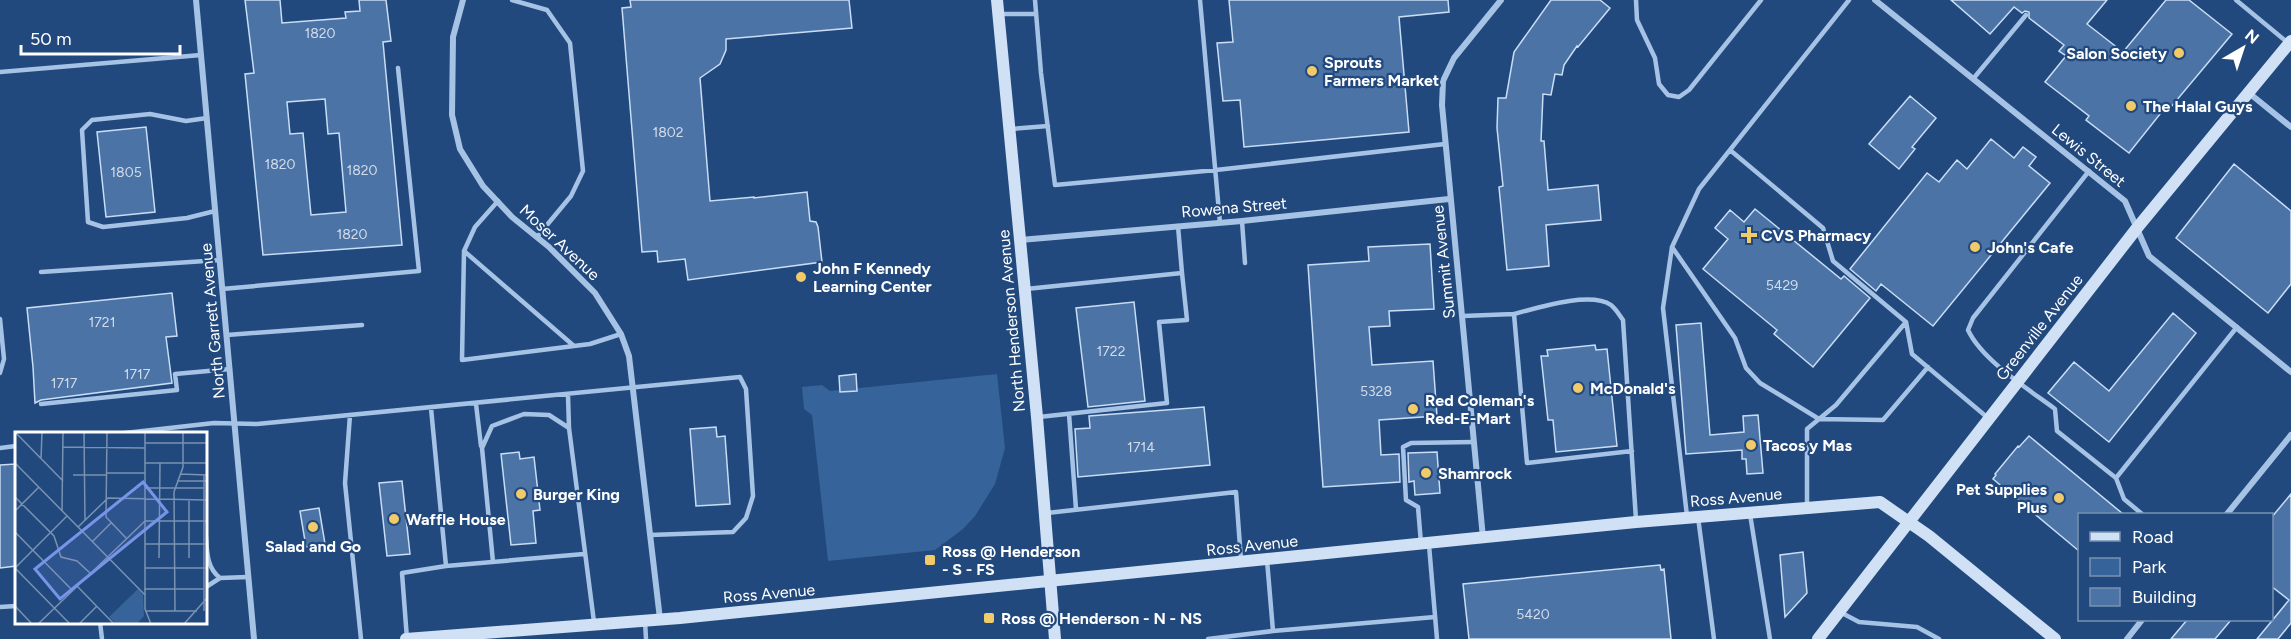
<svg xmlns="http://www.w3.org/2000/svg" width="2291" height="639" font-family="Figtree,sans-serif">
	<rect width="100%" height="100%" fill="#22497d"/>
	<!-- green -->
	<path fill="#36639a" d="M997,374L1005,448L995,484L975,516L963,529L935,550L828,561L812,415L804,409L802,387L822,385L830,391Z"/>
	<!-- building -->
	<path fill="#4b73a6" stroke="#c9ddf5" stroke-width="1.5" fill-rule="evenodd" d="M245,0H280L282,23L346,18L345,12L360,11L359,0H386L391,41L383,42L402,245L263,255L245,74L254,73ZM325,99L328,134L339,133L346,212L311,215L303,133L290,134L287,102Z
		M630,0H849L852,28L726,39V50L720,64L700,78L710,201L754,197V198L807,192L810,221L816,222L818,227L822,262L688,280L685,259L658,262L657,251L642,252L622,8L631,7Z
		M1229,0H1448L1449,12L1399,17L1409,132L1244,147L1240,100L1223,101L1217,43L1233,42Z
		M1551,0H1600L1610,8L1578,47L1577,46L1564,65L1562,75L1555,74L1551,95L1543,94L1541,141H1544L1548,190L1598,185L1601,220L1546,225L1549,266L1507,270L1499,187L1503,186L1497,128L1498,98H1506L1514,52Z
		M1951,0H2107L2087,24L2123,52L2166,0H2189L2232,34L2171,107L2168,104L2129,153L2086,120L2089,116L2045,82L2066,56L2059,51L2064,45L2029,18V12L2025,11L2022,13L2014,7L1990,34Z
		M1910,96L1936,118L1912,147L1915,149L1899,169L1869,144Z
		M146,127L155,212L106,217L97,132Z
		M1991,139L2014,158L2023,147L2036,157L2029,166L2050,183L1933,326L1881,284L1876,291L1850,269L1927,173L1939,182L1957,160L1967,169Z
		M2234,164L2291,211V284L2268,313L2176,238Z
		M1755,209L1841,279L1844,276L1870,298L1813,367L1774,334L1777,330L1703,269L1728,239L1715,228L1730,210L1744,222Z
		M1430,244L1434,309L1389,311L1390,326L1369,327L1372,365L1433,361L1437,416L1379,420L1381,455L1399,454L1400,482L1323,487L1308,265L1369,261L1368,247Z
		M172,293L177,336L166,337L172,383L41,400L35,403L33,367L27,308Z
		M1134,302L1145,401L1088,407L1076,308Z
		M2173,313L2196,333L2109,442L2048,393L2074,362L2109,391Z
		M1701,323L1710,435L1744,432L1743,416L1758,415L1763,473L1747,474L1746,459H1742V450L1686,454L1676,325Z
		M1595,345L1596,350L1607,349L1617,446L1556,452L1553,420H1548L1541,356H1548L1547,350Z
		M856,374L857,391L840,392L839,376Z
		M1204,407L1210,465L1078,477L1075,429L1090,428L1089,416Z
		M716,427L717,437L725,436L730,504L696,506L690,429Z
		M2029,436L2123,514H2079V551L1993,479L1996,475L1995,474L2018,446L2019,447Z
		M519,452L520,459L534,457L540,510L533,511L536,543L511,545L501,454Z
		M1437,452L1440,493L1415,495L1414,481L1409,482L1408,453Z
		M16,464V566L0,568V465Z
		M402,481L410,554L387,556L379,483Z
		M2291,494V623L2278,639H2257L2289,600L2271,586V518Z
		M319,508L325,544L306,547L300,511Z
		M1803,552L1807,593L1785,617L1780,555Z
		M1660,565L1661,570L1664,569L1671,639H1469L1463,584Z
		M2187,620H2231L2215,639H2171Z"/>
	<g fill="none" stroke-linecap="round" stroke-linejoin="round">
		<!-- lane -->
		<path stroke="#a6c3e6" stroke-width="4.5" d="M512,0L547,10L570,43L583,171L571,196L537,237
			M1035,0L1041,73L1055,185L1216,170L1445,144
			M1200,0L1220,223
			M1636,0L1637,20L1655,58L1659,84L1668,95L1679,97L1689,90L1761,0
			M2236,0L2287,42
			M1001,14H1036
			M0,72L201,55
			M1973,79L2026,15
			M207,118L186,121L150,114L92,120L82,130L88,222L103,227L187,218L215,211
			M1011,129L1048,126
			M1730,150L1823,228L1833,261L1906,322L1912,354L1988,418
			M2089,171L1973,318L1968,330C1982,360 2028,389 2055,409L2057,431L2116,478L2124,499L2142,514
			M498,201L475,227L464,251L574,346L590,344L621,334
			M1242,221L1245,263
			M1672,247L1735,338L1746,368L1760,383L1819,419L1883,420L1928,367
			M464,251L462,360L574,346
			M41,272L220,260
			M222,289L419,271L398,68
			M1026,289L1182,273L1178,226
			M1463,316L1514,314
			M0,319L4,359L0,373
			M227,335L362,325
			M568,395L569,428
			M41,404L177,390L175,374L230,369
			M476,404L481,446
			M431,408L446,566L584,554
			M1069,414L1076,509
			M350,415L345,483L361,639
			M1039,417L1167,403L1159,322L1187,320L1182,273
			M116,434L214,423L257,424L740,377L746,389L753,496L746,518L733,532L650,535
			M0,448L16,446
			M1632,451L1527,463L1514,314C1537,308 1590,291 1611,305C1616,309 1620,316 1623,320L1636,520
			M2116,478L2237,327
			M1807,507V429L1836,405L1906,322
			M1047,513L1236,492L1241,560
			M1750,514L1770,639
			M1687,516L1663,308L1672,247L1699,189L1849,0
			M1698,517L1714,639
			M206,537C207,553 207,568 220,578
			M1421,543L1418,507L1406,500L1403,447L1411,443L1474,442
			M1429,545L1437,639
			M1267,560L1273,631L1435,617
			M493,562L482,448L492,426L524,414L549,415L569,428L594,622
			M206,587L220,578L248,577
			M0,607L16,606
			M1840,612L1859,622L1917,627L1939,639
			M645,621L646,639
			M100,622L102,639
			M407,639L402,573L446,566
			M1208,639L1273,631"/>
		<!-- street -->
		<path stroke="#a6c3e6" stroke-width="6" d="M196,0L254,639
			M463,0L453,37L452,115L460,149L483,186L512,217L549,247L595,293L621,334L629,356L660,619
			M1875,0L2125,201L2149,256L2291,372
			M2249,93L2291,127
			M1020,240L1242,221L1449,199
			M2227,514L2291,435
			M1483,538L1442,105L1443,81L1454,58L1501,0
			M2127,639L2142,620"/>
		<!-- secondary -->
		<path stroke="#d0e0f5" stroke-width="12" d="M997,0L1037,417L1055,639
			M406,639L680,618L1636,522L1880,502L1929,536L2055,639
			M1818,639L2137,228L2291,41"/>
	</g>
	<!-- markers -->
	<g fill="#f1ca69" stroke="#22497d" stroke-width="2">
		<circle cx="2179" cy="53" r="6"/>
		<circle cx="1312" cy="71" r="6"/>
		<circle cx="2131" cy="106" r="6"/>
		<path d="M1746 226h6v6h6v6h-6v6h-6v-6h-6v-6h6z"/>
		<circle cx="1975" cy="247" r="6"/>
		<circle cx="801" cy="277" r="6"/>
		<circle cx="1578" cy="388" r="6"/>
		<circle cx="1413" cy="409" r="6"/>
		<circle cx="1751" cy="445" r="6"/>
		<circle cx="1426" cy="473" r="6"/>
		<circle cx="521" cy="494" r="6"/>
		<circle cx="2059" cy="498" r="6"/>
		<circle cx="394" cy="519" r="6"/>
		<circle cx="313" cy="527" r="6"/>
		<rect x="924" y="554" width="12" height="12" rx="3"/>
		<rect x="983" y="612" width="12" height="12" rx="3"/>
	</g>
	<g text-anchor="middle" stroke-width="4.5" stroke-linejoin="round" paint-order="stroke">
		<!-- number labels -->
		<g font-size="14" fill="#d2dce9">
			<text x="320" y="38">1820</text>
			<text x="668" y="137">1802</text>
			<text x="280" y="169">1820</text>
			<text x="362" y="175">1820</text>
			<text x="126" y="177">1805</text>
			<text x="352" y="239">1820</text>
			<text x="1782" y="290">5429</text>
			<text x="102" y="327">1721</text>
			<text x="1111" y="356">1722</text>
			<text x="137" y="379">1717</text>
			<text x="64" y="388">1717</text>
			<text x="1376" y="396">5328</text>
			<text x="1141" y="452">1714</text>
			<text x="1533" y="619">5420</text>
		</g>
		<!-- poi labels -->
		<g font-size="16" font-weight="bold" fill="#fff" stroke="#22497d" text-anchor="start">
			<text x="2167" y="59" text-anchor="end">Salon Society</text>
			<text x="1324" y="68">Sprouts<tspan x="1324" dy="18">Farmers Market</tspan></text>
			<text x="2143" y="112">The Halal Guys</text>
			<text x="1761" y="241">CVS Pharmacy</text>
			<text x="1987" y="253">John's Cafe</text>
			<text x="813" y="274">John F Kennedy<tspan x="813" dy="18">Learning Center</tspan></text>
			<text x="1590" y="394">McDonald's</text>
			<text x="1425" y="406">Red Coleman's<tspan x="1425" dy="18">Red-E-Mart</tspan></text>
			<text x="1763" y="451">Tacos y Mas</text>
			<text x="1438" y="479">Shamrock</text>
			<text x="2047" y="495" text-anchor="end">Pet Supplies<tspan x="2047" dy="18">Plus</tspan></text>
			<text x="533" y="500">Burger King</text>
			<text x="406" y="525">Waffle House</text>
			<text x="313" y="552" text-anchor="middle">Salad and Go</text>
			<text x="942" y="557">Ross @ Henderson<tspan x="942" dy="18">- S - FS</tspan></text>
			<text x="1001" y="624">Ross @ Henderson - N - NS</text>
		</g>
		<!-- street labels -->
		<g font-size="16" fill="#fff" stroke="#22497d">
			<text transform="translate(2089 155) rotate(39)" y="6">Lewis Street</text>
			<text transform="translate(1234 207) rotate(-5)" y="6">Rowena Street</text>
			<text transform="translate(560 242) rotate(43)" y="6">Moser Avenue</text>
			<text transform="translate(1443 262) rotate(-96)" y="6">Summit Avenue</text>
			<text transform="translate(212 321) rotate(-95)" y="6">North Garrett Avenue</text>
			<text transform="translate(1011 321) rotate(-95)" y="6">North Henderson Avenue</text>
			<text transform="translate(2039 327) rotate(-52)" y="6">Greenville Avenue</text>
			<text transform="translate(1736 497) rotate(-5)" y="6">Ross Avenue</text>
			<text transform="translate(1252 545) rotate(-6)" y="6">Ross Avenue</text>
			<text transform="translate(769 593) rotate(-5)" y="6">Ross Avenue</text>
		</g>
	</g>
	<!-- overview -->
	<g transform="translate(15 432)">
		<rect width="192" height="192" fill="#22497d"/>
		<path d="M123,157L128,163L129,184L122,192H101L94,185Z" fill="#36639a"/>
		<path fill="none" stroke="#7a92b1" stroke-width="1.5" d="M0,0L48,49M69,0L70,88M92,0L91,85L111,106M130,0V177L136,192M130,11H192M48,15L130,16M26,27L27,0M0,31L130,163M130,31H192M92,41H130M165,42L192,43M58,43H92M189,43V179M162,49H192M130,56H189M0,65L39,104L46,125L62,129L75,141M174,68V126M0,79L24,55M47,79L48,0M130,89H192M63,95L93,66L192,68M0,100L57,158M77,110L96,91M130,112H192M144,126L145,31M0,136L55,192M0,136L52,84M130,136H192M62,154L99,192M129,157H189M0,174L17,192M130,179H182M160,179L159,60L168,35V0M23,192L130,89M64,192L82,174M169,192L192,166"/>
		<path fill="#7795e8" fill-opacity="0.15" stroke="#7795e8" stroke-width="3" d="M128,50L152,80L45,167L20,137Z"/>
		<rect width="192" height="192" fill="none" stroke="#fff" stroke-width="3"/>
	</g>
	<!-- legend -->
	<rect x="2078" y="513" width="195" height="108" fill="#22497d" stroke="#7a92b1" stroke-width="1.5"/>
	<rect x="2090" y="532" width="30" height="9" fill="#d0e0f5" stroke="#7a92b1" stroke-width="1.5"/>
	<text x="2132" y="543" font-size="18" fill="#ffffff">Road</text>
	<rect x="2090" y="558" width="30" height="18" fill="#36639a" stroke="#7a92b1" stroke-width="1.5"/>
	<text x="2132" y="573" font-size="18" fill="#ffffff">Park</text>
	<rect x="2090" y="588" width="30" height="18" fill="#4b73a6" stroke="#7a92b1" stroke-width="1.5"/>
	<text x="2132" y="603" font-size="18" fill="#ffffff">Building</text>
	<!-- north arrow -->
	<g transform="translate(2243 48) rotate(39)" stroke="#22497d" stroke-width="4.5" paint-order="stroke">
	<path d="M0-4.5L10 22L0 15L-10 22Z" fill="#ffffff"/>
	<text y="-9" font-size="16" font-weight="bold" text-anchor="middle" fill="#ffffff">N</text>
	</g>
	<!-- scale -->
	<path d="M21 45v9h159v-9" fill="none" stroke="#ffffff" stroke-width="3"/>
	<text x="30" y="45" font-size="18" fill="#ffffff" stroke="#22497d" stroke-width="4.5" paint-order="stroke">50 m</text>
</svg>
